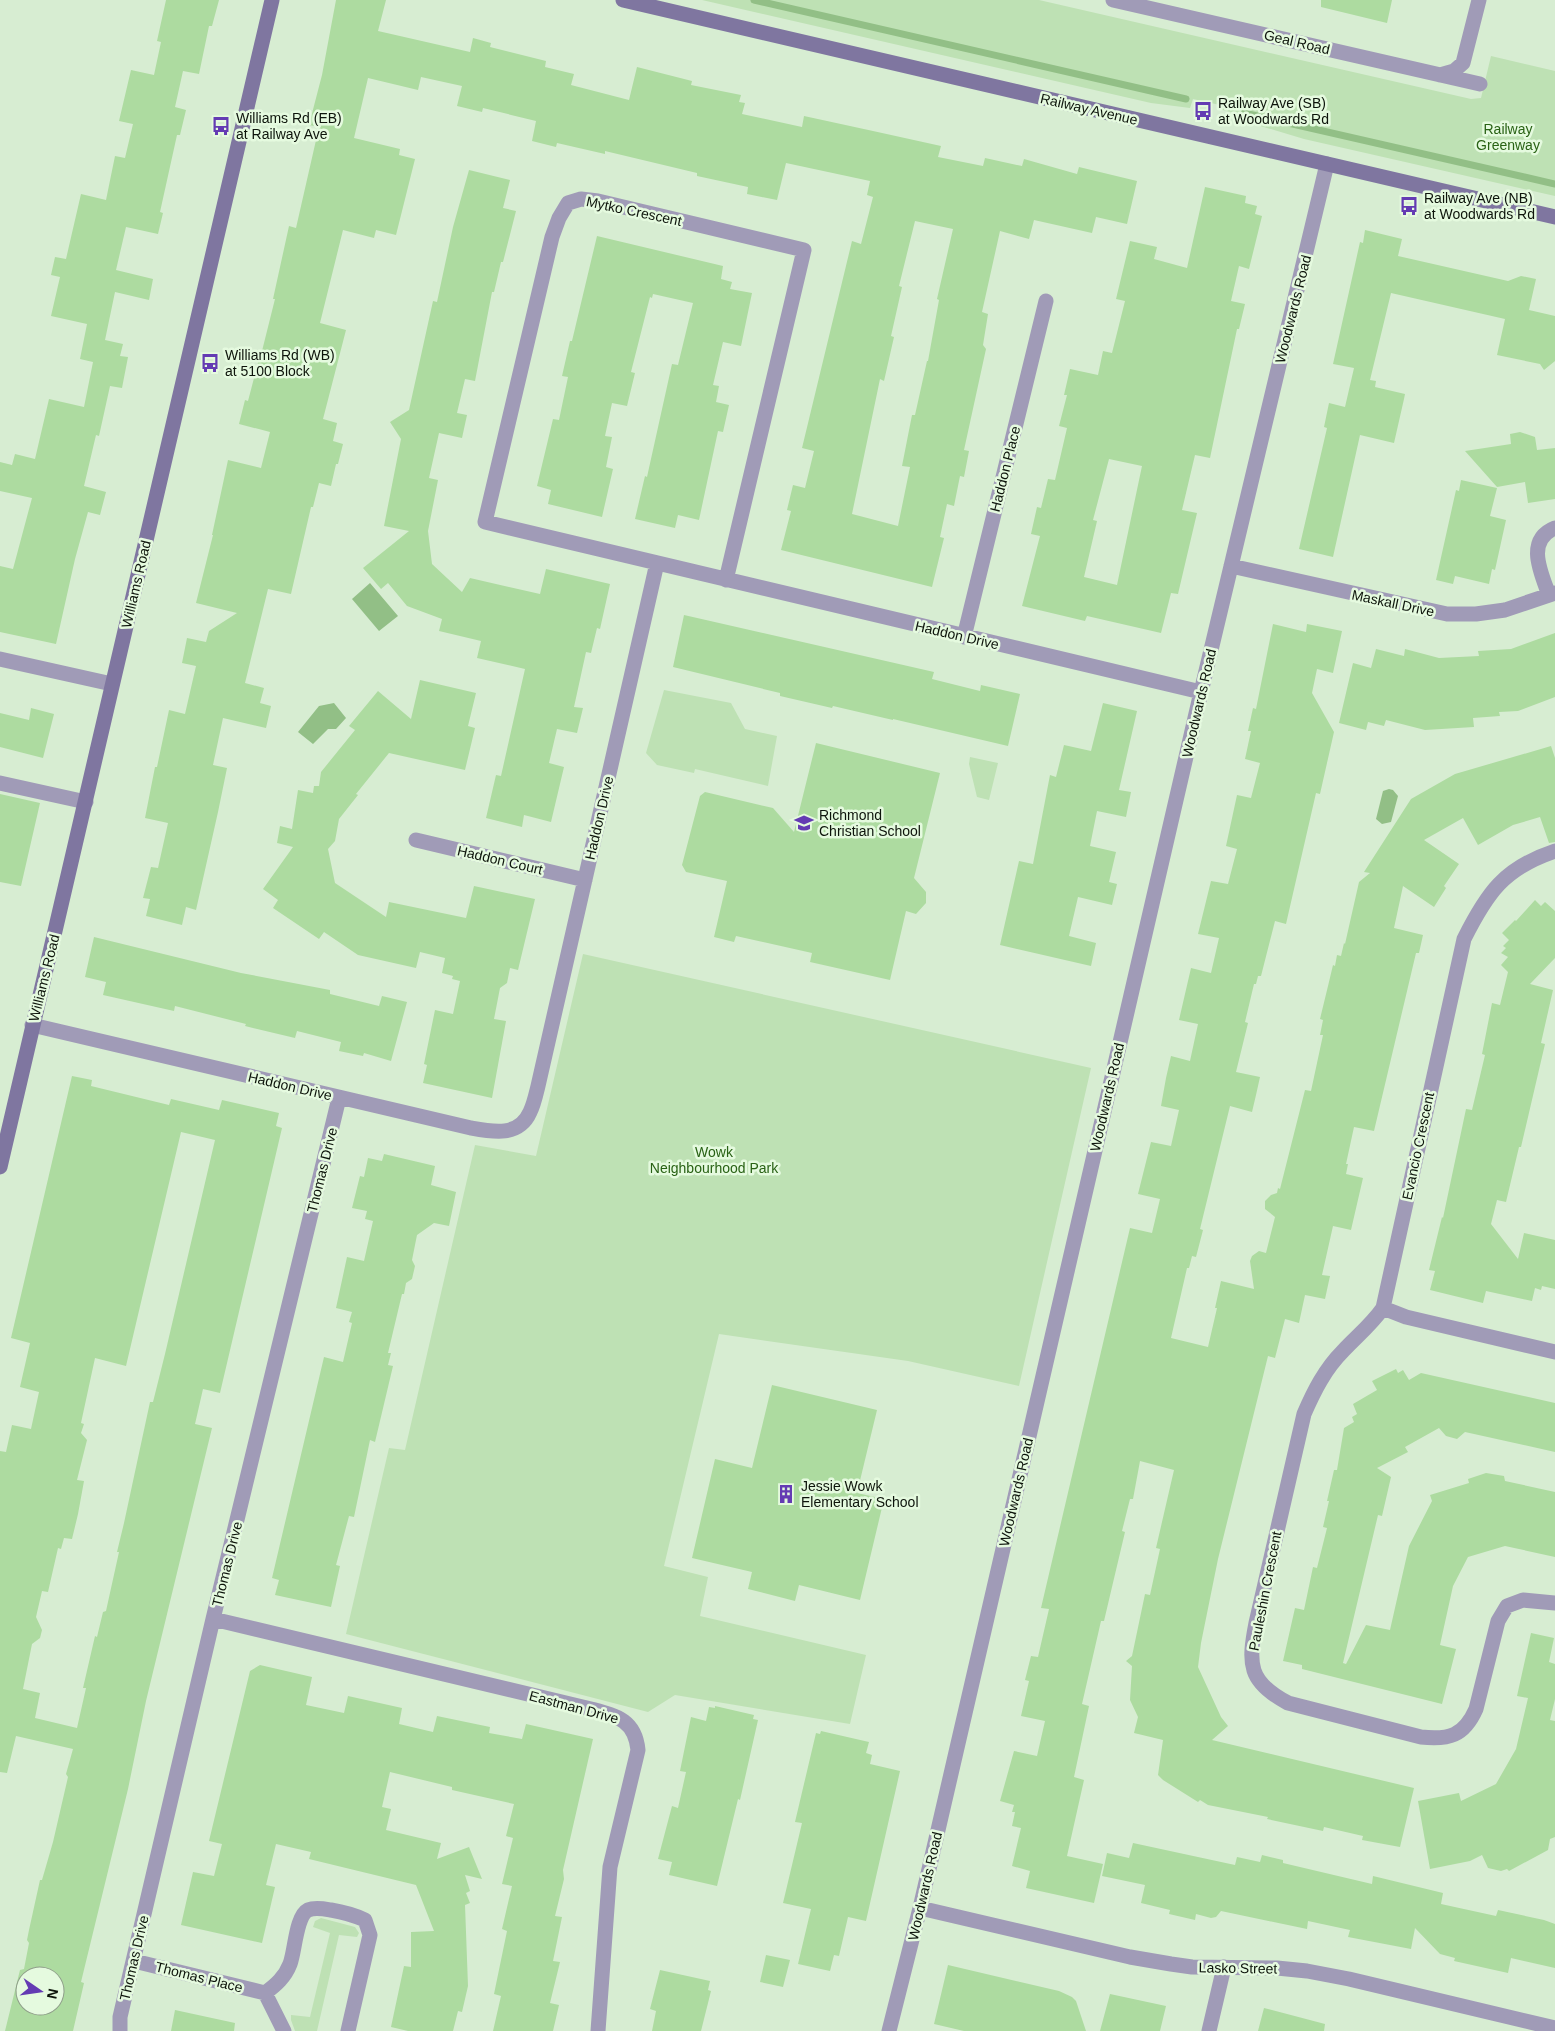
<svg xmlns="http://www.w3.org/2000/svg" width="1555" height="2031" font-family="Arial,sans-serif">
	<rect width="100%" height="100%" fill="#d7edd2"/>
	<!-- green -->
	<path fill="#bee1b4" d="M702,0H1039L1471,99L1481,98L1491,56L1555,71V196L1304,139L1237,119L1238,114L1219,109L1220,105L1193,99L1190,108L1151,103Z
		M664,690L731,703L745,729L777,736L768,786L695,769L694,773L657,765L646,753Z
		M970,757L998,763L989,800L977,797L969,764Z
		M583,954L1091,1068L1019,1386L908,1361L719,1334L664,1566L708,1577L700,1616L866,1655L850,1724L675,1695L648,1712L346,1634L389,1448L405,1450L475,1145L536,1156Z
		M321,1918L355,1927L359,1933L357,1937L339,1935L317,2031H295L291,2020V2015L310,2017L330,1933L313,1927L315,1921Z"/>
	<!-- water -->
	<path fill="#92bf86" d="M370,583L398,616L379,631L352,599Z
		M334,703L346,718L336,729H328L313,744L298,732L319,706Z
		M1389,789L1393,790L1398,796L1391,822L1382,824L1376,819L1383,791Z"/>
	<g fill="none" stroke-linecap="round" stroke-linejoin="round">
		<!-- stream -->
		<path stroke="#92bf86" stroke-width="7" d="M754,0L1186,99
			M1244,113L1555,184"/>
	</g>
	<!-- building -->
	<path fill="#addba0" fill-rule="evenodd" d="M166,0H219L212,26H209L199,74L183,71L175,107L186,110L180,135H177L160,212L163,213L158,234L126,227L116,270L153,279L149,300L115,292L105,340L123,344L120,356L128,357L122,388L110,386L99,436L96,435L84,486L106,492L100,515L88,512L75,559L56,644L0,632V566L13,569L32,498L0,491V462L12,465L15,454L35,459L49,399L84,407L93,362L80,359L87,324L51,316L60,277L51,275L55,257L66,259L81,194L106,200L115,156L125,158L133,124L119,121L131,70L154,75L161,42L157,41Z
		M336,0H386L378,31L470,52L473,38L491,43L490,47L546,61L545,67L574,74L571,85L629,100L637,67L692,81L691,85L741,95L739,102L745,103L742,114L802,127L804,116L873,131L941,146L938,157L983,166L985,158L1022,166L1024,159L1077,174L1079,167L1137,181L1127,224L1096,217L1092,233L1034,220L1029,239L1000,231L982,312L988,314L983,345L986,349L964,450L969,451L964,477L960,476L954,506L947,504L940,537L944,538L932,587L781,550L791,511L787,510L793,485L805,488L814,451L802,448L852,241L861,244L873,197L867,195L870,181L786,163L777,200L747,194L748,187L697,176V173L605,151V154L557,143L556,147L532,141L536,121L483,108L482,112L457,106L462,86L421,77L418,90L368,78L354,138L400,149L399,155L415,159L396,235L376,230L374,238L343,230L320,323L346,330L323,419L337,423L333,441L343,444L338,464H336L331,486L319,483L313,507H311L291,594L268,589L245,683L264,688L260,703L271,706L266,728L223,718L213,765L227,768L218,812L196,910L186,907L182,925L146,916L150,899L143,898L151,867L158,868L168,823L145,818L155,767H157L169,710L185,714L196,666L182,663L187,638L206,642L209,631L237,613L196,603L213,535H212L228,460L261,468L270,432L239,424L245,400L248,401L259,359H260L275,299H273L289,226L296,228L319,127L309,125L322,75ZM915,221L953,229L937,299L939,300L928,361H927L915,415H912L902,466L910,467L898,526L852,514L880,379L884,381L894,337L891,336L902,287L899,286Z
		M1321,0H1392L1387,23L1321,7Z
		M469,170L510,180L503,208L516,211L503,262H501L494,292H492L475,381L465,379L457,413L467,415L462,438L439,433L429,478L438,480L428,531L432,564L462,592L470,578L540,594L546,569L610,584L600,629L597,628L591,653L586,652L574,707L583,708L577,733L557,729L549,763L564,767L551,822L524,815L522,827L486,818L496,775L501,776L525,669L477,658L481,641L439,631L442,619L407,606L388,583L381,589L363,568L409,531L384,526L401,439L390,422L409,410L433,301L437,302L453,227Z
		M1205,187L1246,196L1245,203L1257,206L1255,214L1262,216L1249,269L1239,266L1231,301L1245,304L1239,329H1237L1210,458L1195,455L1182,510L1197,513L1178,594L1171,593L1161,633L1087,616L1085,621L1022,606L1040,536L1031,534L1037,507L1041,508L1048,479L1055,480L1067,428L1059,426L1067,395H1064L1070,369L1098,375L1103,351L1112,353L1125,301L1116,299L1130,241L1157,247L1154,259L1187,268ZM1109,459L1142,466L1117,585L1084,577L1097,521L1093,520Z
		M1365,230L1402,239L1398,256L1508,281L1521,276L1536,279L1529,310L1555,316V361L1544,370L1540,364L1497,355L1505,319L1391,293L1370,380L1376,381L1375,387L1405,394L1404,399L1394,443L1360,435L1333,557L1299,549L1327,428L1324,427L1329,403L1345,407L1354,368L1333,364L1360,242L1363,243Z
		M597,236L723,266L721,279L732,282L730,289L752,293L741,346L723,342L713,385L719,386L716,402L729,405L723,432L718,431L699,520L678,515L675,528L635,519L645,476L647,477L672,364L678,365L693,303L653,294L652,298L650,297L631,372L635,373L627,406L612,403L605,436L612,437L606,467L613,469L602,517L548,504L551,490L537,486L553,419L559,420L568,377L562,376L570,341H572Z
		M1520,432L1535,437L1537,450L1555,448V499L1528,503L1525,482L1497,487L1465,451L1511,444L1510,434Z
		M1461,480L1497,488L1490,516L1506,520L1495,570L1492,569L1489,584L1455,576L1453,584L1436,580L1456,490L1459,491Z
		M684,615L934,672L932,679L980,691L981,685L1020,694L1008,746L893,719V720L833,706L832,708L780,696V693L673,667Z
		M1273,624L1306,632L1307,624L1342,631L1333,673L1317,669L1312,693L1334,732L1320,794L1316,793L1286,924L1275,921L1261,976H1258L1256,984H1254L1245,1022L1248,1023L1236,1072L1260,1077L1256,1095L1252,1112L1230,1106L1200,1229L1203,1230L1196,1257L1192,1256L1189,1268H1187L1171,1338L1208,1347L1217,1308H1215L1221,1281L1254,1289L1250,1261L1252,1256L1259,1251L1266,1253L1275,1217L1265,1209V1201L1271,1195L1277,1193L1278,1188L1280,1189L1305,1090L1311,1091L1323,1035H1320L1323,1020L1320,1019L1328,986L1333,965L1335,966L1337,955L1341,956L1344,943L1345,944L1359,882L1370,873L1364,872L1411,799L1455,774L1551,746L1555,758V842L1549,843L1540,817L1513,825L1478,845L1463,818L1424,840L1459,864L1444,886L1446,888L1434,907L1403,886L1394,928L1423,935L1419,953H1416L1374,1131L1354,1127L1346,1164H1348L1346,1174L1363,1178L1351,1230L1333,1226L1322,1275L1330,1276L1325,1299L1305,1295L1299,1323L1285,1319L1275,1358L1268,1356L1218,1559L1201,1643L1198,1667L1221,1717L1228,1726L1212,1740L1414,1788L1400,1847L1362,1840L1363,1836L1324,1827L1323,1831L1267,1819L1268,1817L1208,1805L1200,1800L1198,1802L1163,1780L1158,1775L1163,1740L1134,1733L1138,1717L1130,1700L1132,1666L1126,1661L1132,1656L1145,1594L1150,1595L1160,1549L1156,1548L1174,1470L1140,1461L1133,1499H1130L1122,1531L1125,1532L1112,1587L1104,1621H1101L1082,1704L1089,1706L1074,1777L1084,1780L1067,1856L1103,1864L1094,1903L1026,1888L1030,1871L1012,1866L1021,1828L1012,1826L1015,1812H1012L1014,1805L1000,1801L1014,1751L1037,1756L1045,1721L1021,1716L1029,1681L1025,1680L1031,1656L1038,1657L1049,1609L1041,1608L1130,1228L1152,1233L1160,1199L1138,1194L1151,1142L1171,1146L1179,1110L1161,1106L1166,1078L1171,1056L1190,1061L1198,1024L1179,1020L1191,968L1211,973L1219,938L1198,934L1211,881L1228,884L1237,849L1226,846L1237,795L1251,798L1260,763L1245,759L1251,731H1248L1253,708L1256,709Z
		M1555,633V697L1518,711L1499,712L1500,716L1473,718L1474,727L1425,730L1386,720L1384,726L1368,722L1366,730L1339,723L1353,663L1371,668L1376,649L1404,656L1405,649L1439,658L1479,656L1478,651L1511,649Z
		M420,680L476,693L468,726L475,728L465,770L389,753L356,794L358,795L339,819L335,841L328,849L335,883L386,917L389,902L466,918L474,886L535,899L518,970L510,968L507,983L500,988L494,1019L506,1021L492,1098L423,1083L427,1065L424,1064L435,1010L453,1014L460,981L452,979L453,976L442,973L445,958L420,952L416,968L358,955L324,932L319,939L273,908L278,900L263,889L293,847L277,843L280,826L292,829L298,790L313,793L314,786H319L321,772L355,730L349,726L378,691L411,719Z
		M1103,703L1137,711L1119,790L1131,792L1126,817L1097,811L1090,846L1116,852L1109,882L1117,884L1112,905L1078,897L1069,936L1096,943L1091,966L1000,945L1019,861L1033,864L1050,775L1056,777L1064,745L1091,751Z
		M31,708L54,714L43,758L0,747V713L29,720Z
		M816,743L940,773L914,878L926,892V903L916,914L906,911L890,980L810,962L812,953L736,936L734,942L714,937L727,881L686,872L682,865L700,796L705,792L773,808L794,832Z
		M0,794L40,803L21,886L0,882Z
		M1535,900L1541,906L1545,902L1555,911V958L1530,984L1553,990L1541,1043L1545,1044L1521,1147H1519L1506,1202L1497,1200L1491,1224L1518,1259L1524,1233L1555,1240V1289L1542,1286L1541,1290L1535,1288L1532,1301L1486,1291L1483,1303L1430,1290L1435,1271L1429,1270L1442,1217L1443,1218L1466,1109L1472,1110L1485,1055L1482,1054L1492,1003L1500,1005L1508,972L1501,965L1508,957L1501,953L1506,948L1503,946L1509,940L1502,933L1515,920L1516,921Z
		M94,937L241,973L330,990V994L379,1006L382,996L407,1002L391,1061L364,1053L363,1056L339,1051L341,1042L297,1031L295,1038L245,1026L246,1024L175,1006L174,1011L103,995L106,982L85,977Z
		M72,1076L92,1080L91,1086L169,1105L171,1099L219,1110L222,1100L279,1113L276,1126L282,1128L220,1393L203,1389L195,1424L212,1428L146,1701L128,1789L81,1982L84,1983L73,2031H5L20,1970L24,1969L29,1943L27,1940L29,1930L40,1880H42L53,1842L68,1777L66,1774L73,1749L16,1736L7,1773L0,1772V1451L6,1452L12,1425L31,1429L39,1392L20,1387L30,1343L11,1338ZM181,1132L215,1140L165,1354L153,1402H150L124,1523L117,1552H119L106,1611L103,1612L97,1637L95,1636L83,1688H86L77,1728L35,1718L40,1693L23,1689L32,1644L40,1638L42,1630L36,1617L42,1591L48,1592L58,1548L61,1549L64,1538L72,1539L78,1514L84,1481L77,1480L87,1440L81,1433L84,1424L81,1423L95,1358L126,1366ZM25,1976H55V2006H25Z
		M384,1154L435,1166L431,1185L456,1192L449,1226L434,1223L417,1235L412,1260L415,1266L412,1279L406,1283L404,1294H402L388,1353H391L388,1365L393,1366L375,1442L370,1440L354,1517L349,1516L336,1565L340,1566L331,1607L275,1595L279,1580L272,1578L324,1357L343,1362L352,1323L349,1322L352,1312L336,1308L347,1257L364,1261L373,1221L365,1219L367,1211L352,1208L360,1176L364,1177L368,1158L382,1161Z
		M1396,1369L1398,1373L1403,1370L1409,1380L1421,1373L1555,1403V1452L1465,1432L1457,1439L1446,1436L1439,1428L1405,1447L1408,1452L1377,1468L1391,1477L1382,1516L1378,1515L1343,1663L1346,1664L1366,1625L1390,1630L1409,1546L1432,1501L1430,1495L1469,1483L1468,1479L1486,1473L1504,1476L1505,1481L1555,1492V1557L1505,1546L1468,1557L1453,1586L1440,1645L1456,1649L1442,1704L1302,1669V1665L1283,1661L1295,1608L1304,1610L1313,1567L1317,1568L1327,1528L1323,1527L1329,1501H1327L1334,1470H1337L1344,1428L1354,1422L1352,1417L1357,1414L1353,1404L1377,1390L1372,1381Z
		M772,1385L877,1410L857,1493L884,1499L860,1600L799,1585L795,1601L748,1589L752,1572L692,1558L715,1459L752,1468Z
		M1531,1633L1554,1638L1549,1662L1555,1664V1699L1550,1720L1555,1721V1837L1550,1839L1548,1850L1509,1871L1507,1869L1501,1871L1488,1868L1482,1855L1470,1861L1430,1869L1418,1801L1459,1793L1461,1801L1496,1784L1516,1749L1528,1698L1517,1696Z
		M260,1665L312,1677L306,1705L344,1713L348,1696L402,1708L399,1724L433,1732L437,1716L490,1727L489,1733L522,1739L526,1724L593,1739L563,1870L564,1879L555,1916L562,1917L553,1961L560,1962L550,2003L559,2005L553,2031H493L501,1996L494,1994L507,1931L502,1929L512,1886L502,1884L513,1838L506,1836L514,1804L452,1790V1787L390,1772L382,1807L391,1809L386,1830L441,1843L437,1859L469,1847L482,1879L465,1875L470,1891L466,1893L470,1903L465,1905L468,1986L462,2012L458,2011L453,2031H408L391,2027L404,1966L411,1967V1932L434,1931L416,1885L309,1859L311,1852L276,1844L266,1885L275,1887L262,1943L181,1925L193,1872L214,1876L222,1844L209,1841L250,1671Z
		M715,1706L754,1715L753,1719L758,1720L740,1800L738,1799L717,1886L669,1875L672,1862L658,1859L672,1806L678,1808L686,1772L680,1771L691,1717L706,1721L709,1707L715,1708Z
		M821,1731L869,1742L866,1753L872,1755L870,1764L900,1771L866,1921L848,1917L839,1956L834,1955L830,1971L798,1964L811,1909L783,1903L802,1823L795,1822L816,1733L820,1734Z
		M1133,1843L1235,1865L1237,1857L1260,1862L1262,1855L1283,1860V1863L1372,1884L1373,1876L1443,1893L1441,1904L1496,1916L1498,1910L1544,1920L1555,1924V1968L1511,1958L1508,1973L1454,1961L1455,1958L1440,1954L1415,1928L1411,1949L1348,1937L1350,1930L1308,1921L1307,1929L1221,1911L1216,1917L1211,1918L1196,1914L1195,1920L1169,1914L1170,1910L1141,1903L1145,1885L1102,1876L1107,1853L1129,1858Z
		M766,1955L790,1960L783,1987L760,1982Z
		M948,1965L1059,1991L1072,1997L1076,2001L1086,2031H964L934,2024Z
		M660,1970L710,1981L708,1990L711,1991L701,2031H652L656,2011L650,2009Z
		M1110,1994L1166,2006L1160,2031H1100Z
		M1264,2008L1325,2024L1324,2031H1258Z
		M175,2010L235,2023L234,2031H171Z"/>
	<g fill="none" stroke-linecap="round" stroke-linejoin="round">
		<!-- street -->
		<path stroke="#a09bb7" stroke-width="15" d="M1113,0L1480,84
			M1440,75L1454,71L1463,63L1479,0
			M1231,566L1447,614H1476L1505,610L1555,593
			M726,580L804,250L598,201L581,199L568,203L559,218L552,237L485,522C723,580 962,636 1201,692
			M1549,595C1541,573 1525,540 1555,528
			M964,637L1046,301
			M0,659L112,684
			M0,783L86,802
			M416,840L585,880
			M1555,851C1504,868 1487,893 1464,939L1383,1308C1371,1325 1357,1336 1343,1351C1325,1369 1314,1391 1304,1414L1256,1623C1248,1664 1248,1682 1288,1703L1421,1737C1449,1740 1464,1736 1476,1709L1498,1621L1507,1606L1523,1600L1555,1603
			M32,1025L471,1128C493,1132 519,1137 530,1112C534,1104 536,1094 538,1086L657,563
			M1383,1308L1406,1317L1555,1352
			M213,1619L591,1709C617,1716 635,1720 638,1750L610,1867L598,2031
			M920,1908L1130,1957L1171,1964L1192,1967L1277,1968L1307,1971L1349,1979L1555,2028
			M134,1961L265,1993C276,1985 285,1977 290,1964C295,1951 296,1916 308,1910C315,1907 325,1909 331,1910C343,1912 354,1915 365,1920L370,1935L348,2031
			M265,1993L284,2031
			M120,2031V2017L213,1619L339,1098
			M889,2031L920,1908L1201,692L1327,164
			M1209,2031L1224,1967"/>
		<!-- secondary -->
		<path stroke="#7f76a0" stroke-width="15" d="M623,0L1555,217
			M0,1167L272,0"/>
	</g>
	<!-- icons -->
	<defs>
		<g id="bus-bare" transform="scale(1.5)"><path d="M-5-6H5V4H4V6H2V4H-2V6H-4V4H-5ZM-3.5-4V0h7V-4ZM-3.5 1.2v1.5H-2V1.2ZM2 1.2v1.5H3.5V1.2Z" fill="#643bb3" stroke="#e5fadf" stroke-width="2.5" paint-order="stroke"/></g>
		<g id="school-bare" transform="scale(1.5)"><path d="M0-5L7-2L0 1L-7-2ZM-4 1L0 2.5L4 1V4Q0 6-4 4Z" fill="#643bb3" stroke="#e5fadf" stroke-width="2.5" paint-order="stroke"/></g>
		<g id="building-bare" transform="scale(1.5)"><path d="M-4-6H4V6H1V3H-1V6H-4ZM-2.5-4.3h1.7v1.8h-1.7ZM.8-4.3h1.7v1.8H.8ZM-2.5-1h1.7V.8h-1.7ZM.8-1h1.7V.8H.8Z" fill="#643bb3" stroke="#e5fadf" stroke-width="2.5" paint-order="stroke"/></g>
	</defs>
	<g fill-rule="evenodd">
		<use href="#bus-bare" x="1203" y="111"/>
		<use href="#bus-bare" x="221" y="126"/>
		<use href="#bus-bare" x="1409" y="206"/>
		<use href="#bus-bare" x="210" y="363"/>
		<use href="#school-bare" x="804" y="823"/>
		<use href="#building-bare" x="786" y="1494"/>
	</g>
	<g text-anchor="middle" stroke-width="5" stroke-linejoin="round" paint-order="stroke">
		<!-- street labels -->
		<g font-size="14" fill="#0d140b" stroke="#e5fadf">
			<text transform="translate(1297 42) rotate(13)" y="5">Geal Road</text>
			<text transform="translate(1089 109) rotate(13)" y="5">Railway Avenue</text>
			<text transform="translate(634 211) rotate(12)" y="5">Mytko Crescent</text>
			<text transform="translate(1293 309) rotate(-76)" y="5">Woodwards Road</text>
			<text transform="translate(1005 469) rotate(-76)" y="5">Haddon Place</text>
			<text transform="translate(136 584) rotate(-77)" y="5">Williams Road</text>
			<text transform="translate(1393 603) rotate(12)" y="5">Maskall Drive</text>
			<text transform="translate(957 635) rotate(13)" y="5">Haddon Drive</text>
			<text transform="translate(1199 703) rotate(-77)" y="5">Woodwards Road</text>
			<text transform="translate(599 818) rotate(-77)" y="5">Haddon Drive</text>
			<text transform="translate(500 860) rotate(13)" y="5">Haddon Court</text>
			<text transform="translate(44 978) rotate(-76)" y="5">Williams Road</text>
			<text transform="translate(290 1086) rotate(13)" y="5">Haddon Drive</text>
			<text transform="translate(1107 1097) rotate(-77)" y="5">Woodwards Road</text>
			<text transform="translate(1418 1146) rotate(-78)" y="5">Evancio Crescent</text>
			<text transform="translate(322 1170) rotate(-76)" y="5">Thomas Drive</text>
			<text transform="translate(1016 1492) rotate(-77)" y="5">Woodwards Road</text>
			<text transform="translate(227 1564) rotate(-76)" y="5">Thomas Drive</text>
			<text transform="translate(1265 1591) rotate(-79)" y="5">Pauleshin Crescent</text>
			<text transform="translate(574 1707) rotate(15)" y="5">Eastman Drive</text>
			<text transform="translate(925 1886) rotate(-77)" y="5">Woodwards Road</text>
			<text transform="translate(134 1958) rotate(-77)" y="5">Thomas Drive</text>
			<text transform="translate(1238 1968) rotate(1)" y="5">Lasko Street</text>
			<text transform="translate(199 1977) rotate(14)" y="5">Thomas Place</text>
		</g>
		<!-- poi labels -->
		<g font-size="14" fill="#0d140b" stroke="#e5fadf" text-anchor="start">
			<text x="1218" y="108">Railway Ave (SB)<tspan x="1218" dy="16">at Woodwards Rd</tspan></text>
			<text x="236" y="123">Williams Rd (EB)<tspan x="236" dy="16">at Railway Ave</tspan></text>
			<text x="1424" y="203">Railway Ave (NB)<tspan x="1424" dy="16">at Woodwards Rd</tspan></text>
			<text x="225" y="360">Williams Rd (WB)<tspan x="225" dy="16">at 5100 Block</tspan></text>
			<text x="819" y="820">Richmond<tspan x="819" dy="16">Christian School</tspan></text>
			<text x="801" y="1491">Jessie Wowk<tspan x="801" dy="16">Elementary School</tspan></text>
		</g>
		<!-- park labels -->
		<g font-size="14" fill="#296215" stroke="#e5fadf">
			<text x="1508" y="134">Railway<tspan x="1508" dy="16">Greenway</tspan></text>
			<text x="714" y="1157">Wowk<tspan x="714" dy="16">Neighbourhood Park</tspan></text>
		</g>
	</g>
	<!-- north arrow -->
	<g transform="translate(40 1991) rotate(103)"><circle r="24" fill="#e5fadf" stroke="#8f9e8a"/>
	<path d="M0-4L9 19L0 12L-9 19Z" fill="#643bb3"/>
	<text y="-8" font-size="14" font-weight="bold" text-anchor="middle" fill="#0d140b">N</text>
	</g>
</svg>
